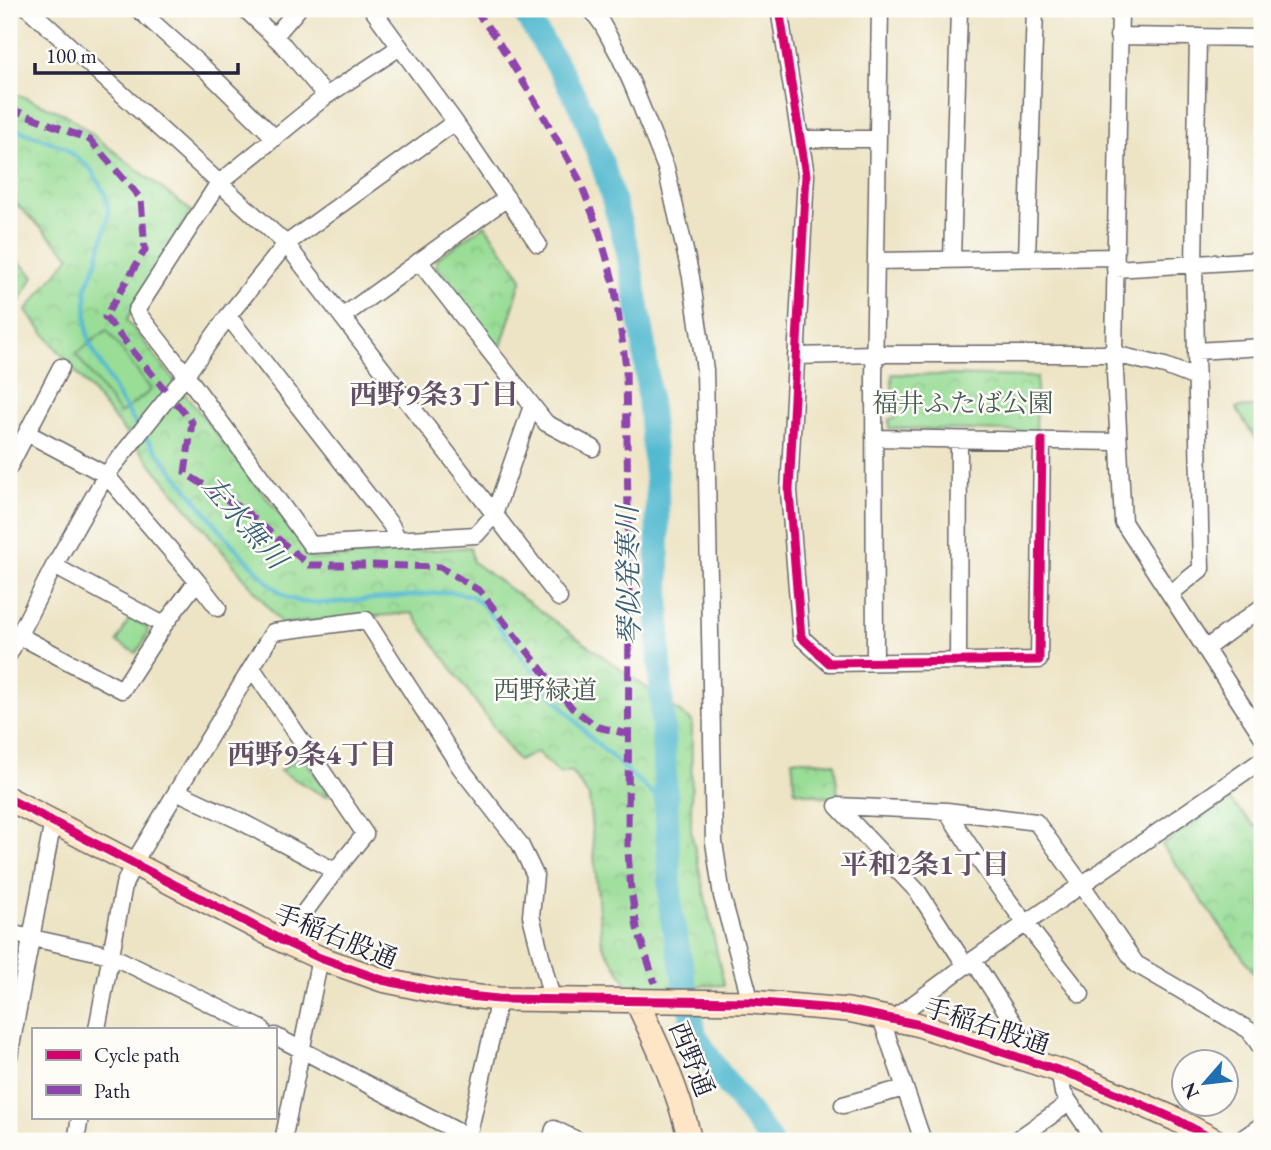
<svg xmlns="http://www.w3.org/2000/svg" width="1271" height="1150" font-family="'EB Garamond','Noto Serif JP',serif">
	<defs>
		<pattern id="park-crowns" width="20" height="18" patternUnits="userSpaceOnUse" patternTransform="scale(1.75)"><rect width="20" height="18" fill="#99dd96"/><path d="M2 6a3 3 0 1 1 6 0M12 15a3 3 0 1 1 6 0" fill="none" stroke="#84bd82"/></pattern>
	</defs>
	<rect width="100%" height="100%" fill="#fdfcf7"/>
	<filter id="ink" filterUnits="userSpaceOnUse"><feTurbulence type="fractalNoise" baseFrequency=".0143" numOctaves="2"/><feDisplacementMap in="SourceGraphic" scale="14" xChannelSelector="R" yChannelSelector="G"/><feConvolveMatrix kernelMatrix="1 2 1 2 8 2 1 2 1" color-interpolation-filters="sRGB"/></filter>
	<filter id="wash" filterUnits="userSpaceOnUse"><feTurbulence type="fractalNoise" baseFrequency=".00686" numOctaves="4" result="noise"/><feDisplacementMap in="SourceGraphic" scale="28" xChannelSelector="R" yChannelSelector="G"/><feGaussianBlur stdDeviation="1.57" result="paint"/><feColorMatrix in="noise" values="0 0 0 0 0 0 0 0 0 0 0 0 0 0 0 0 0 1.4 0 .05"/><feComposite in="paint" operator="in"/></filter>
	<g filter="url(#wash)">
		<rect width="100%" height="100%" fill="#ede4c5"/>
		<!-- park -->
		<path fill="url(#park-crowns)" stroke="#5e8068" stroke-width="2" d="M9,91L67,115L191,211L127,320L315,559L470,547L473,562L692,721L691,831L724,985L630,988L602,944L589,797L571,771L560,774L537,752L518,761L412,613L282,624L26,311L70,256L9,197Z
			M485,225L522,278L500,350L436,267V259Z
			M9,253L34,276L9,319Z
			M892,374L1037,377L1036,432L889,428V419L895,418L899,398L892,395Z
			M1262,406V449L1236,408Z
			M130,617L147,627C150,636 141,645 136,653L117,642Z
			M302,755L329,795L324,796L280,771Z
			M792,759L835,763L838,799L795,791Z
			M1227,798L1262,833V984L1162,845Z"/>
		<!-- garden -->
		<path fill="#99dd96" stroke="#5e8068" stroke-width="2" d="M107,330L151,390L120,414L76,354Z"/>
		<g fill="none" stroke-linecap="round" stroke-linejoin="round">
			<!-- stream -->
			<path stroke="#53bad0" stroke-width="4.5" d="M9,127L38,137L64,147L91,169L105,194L109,215L96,264L86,288L87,330L89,342L120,400L138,427
				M143,434L231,543L271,585L286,597L301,602L328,603L452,592L472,596L485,607L544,686L591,738L666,806"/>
			<!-- river -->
			<path stroke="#53bad0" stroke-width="24" d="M522,9L563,74L585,116L606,175L627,248L643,335L657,483L659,644L671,913L695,1035L715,1067L770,1141"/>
		</g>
	</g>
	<g filter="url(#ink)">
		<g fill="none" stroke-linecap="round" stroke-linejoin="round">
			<!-- street casing -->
			<g stroke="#69666b" stroke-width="19">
				<path id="street" d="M29,9L286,244L559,598
					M138,9L206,70L275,138
					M245,9L284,46L326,96
					M372,9L455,122L538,244
					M591,9L602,24L620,57L633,86L666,168L691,277L705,370L714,842L722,896L751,1002
					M779,9L806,175L789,491L801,637L829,663L1039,660L1042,441
					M1120,9L1114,354L1123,522L1262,736
					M1118,36L1262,38
					M274,37L298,9
					M400,47L326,96L218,184L136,311L186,375L311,545L476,535L494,515L532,406
					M800,139H878
					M1027,258L1035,9
					M952,260L959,9
					M419,261L546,423L593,448
					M876,261L1115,257
					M1115,269L1262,260
					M228,316L391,525L398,540
					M342,317L507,198
					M1196,351L1262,347
					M796,356L874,354H1114L1165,366L1196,378
					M27,433L106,475L197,581L218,608
					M874,438L1118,442
					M9,467L61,367
					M54,566L164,625
					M1170,594L1201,569L1194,264L1198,37
					M18,635L122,690L164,625L197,581
					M1205,649L1262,607
					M9,654L54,566L106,475L186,375L228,316L286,244L455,122
					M958,661L959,440
					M875,662L874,380L880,9
					M252,668L365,834L335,871L283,941
					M178,792L240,821L335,871
					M947,811C986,875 1034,934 1081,994
					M9,933L110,955L262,1029
					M973,960L1024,1039L1029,1061
					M966,966L918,892L837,806L947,811L1036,822L1082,885L1136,964L1249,1030L1262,1049
					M881,1018L923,1141
					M893,1019L973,960L1262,760
					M97,1029L124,885L133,864L273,632L366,620L460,767L520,844L535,875L531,916L552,999
					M275,1036L468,1137
					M9,1057L53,821
					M1059,1070L1063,1093L1096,1141
					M843,1105L904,1088
					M76,1141L80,1117
					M283,1141L320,958
					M467,1141L492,1034L498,999
					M551,1141L554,1129L579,1141
					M1015,1141L1069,1103
					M1239,1141L1262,1125"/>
			</g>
			<!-- secondary casing -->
			<g stroke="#69666b" stroke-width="26">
				<path id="secondary" d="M9,799L283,941L320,958L382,980L449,994L498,999L751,1002L848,1010L916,1024L1079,1077L1175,1119L1216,1141
					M636,1000C658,1046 679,1091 690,1141"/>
			</g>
			<!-- street -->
			<use href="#street" stroke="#fff" stroke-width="16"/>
			<!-- secondary -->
			<use href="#secondary" stroke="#fde5c5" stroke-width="23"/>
			<!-- quiet -->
			<path stroke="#8e44ad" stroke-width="7" stroke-dasharray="14 7" stroke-linecap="butt" d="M474,9L496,38L539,108L579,179L599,231L614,284L626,367L629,587L628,852L631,890L637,928L655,983
				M9,108L90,140L141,199L145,250L105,317L165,390
				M176,403L192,422L185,473L246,512L309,565H373L440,567L480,591L572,708L598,727L628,734"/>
			<!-- cycleway casing -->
			<g stroke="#fdfcf7" stroke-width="13">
				<path id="cycleway" d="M779,9L806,175L789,491L801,637L829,663L1039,660L1042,441
					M9,799L283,941L320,958L382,980L449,994L498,999L751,1002L848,1010L916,1024L1079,1077L1175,1119L1216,1141"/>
			</g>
			<!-- cycleway -->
			<use href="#cycleway" stroke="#d6006c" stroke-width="9"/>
		</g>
	</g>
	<g text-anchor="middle" stroke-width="5" stroke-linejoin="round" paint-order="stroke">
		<!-- park labels -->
		<g font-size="26" fill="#465a56" stroke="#fdfcf7">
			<text x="963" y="412">福井ふたば公園</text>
			<text x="545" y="699">西野緑道</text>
		</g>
		<!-- street labels -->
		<g font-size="26" fill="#22223b" stroke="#fdfcf7">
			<text transform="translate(336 936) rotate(22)" y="9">手稲右股通</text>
			<text transform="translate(987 1026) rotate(18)" y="9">手稲右股通</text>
			<text transform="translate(692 1059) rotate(68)" y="9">西野通</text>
		</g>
		<!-- neighbourhood labels -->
		<g font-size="28" font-weight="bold" fill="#635066" stroke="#fdfcf7">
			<text x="434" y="404">西野9条3丁目</text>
			<text x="312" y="764">西野9条4丁目</text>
			<text x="925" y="874">平和2条1丁目</text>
		</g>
		<!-- water labels -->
		<g font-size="28" font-style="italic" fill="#365f77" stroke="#fdfcf7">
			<text transform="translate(245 522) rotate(49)" y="10">左水無川</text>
			<text transform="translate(628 576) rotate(-91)" y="10">琴似発寒川</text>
		</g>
	</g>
	<!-- margin -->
	<rect width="1271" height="1150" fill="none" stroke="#fdfcf7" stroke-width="35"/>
	<!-- legend -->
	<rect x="32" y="1028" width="245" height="91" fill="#fdfcf7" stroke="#a5a5ac" stroke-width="2"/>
	<rect x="46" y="1050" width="35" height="10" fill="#d6006c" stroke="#a5a5ac" stroke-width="2"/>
	<text x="94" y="1062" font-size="21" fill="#22223b">Cycle path</text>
	<rect x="46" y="1085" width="35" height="10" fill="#8e44ad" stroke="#a5a5ac" stroke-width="2"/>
	<text x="94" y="1098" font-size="21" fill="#22223b">Path</text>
	<!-- north arrow -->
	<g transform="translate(1205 1083) rotate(242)"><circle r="33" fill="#fdfcf7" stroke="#a5a5ac" stroke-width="2"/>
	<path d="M0-5L12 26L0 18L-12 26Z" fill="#1f6fb2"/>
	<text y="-10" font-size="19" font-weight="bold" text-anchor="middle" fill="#22223b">N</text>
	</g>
	<!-- scale -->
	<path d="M35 63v10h203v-10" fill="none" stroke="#22223b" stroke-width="3.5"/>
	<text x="46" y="63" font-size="21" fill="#22223b" stroke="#fdfcf7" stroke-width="5" paint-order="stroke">100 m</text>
</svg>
